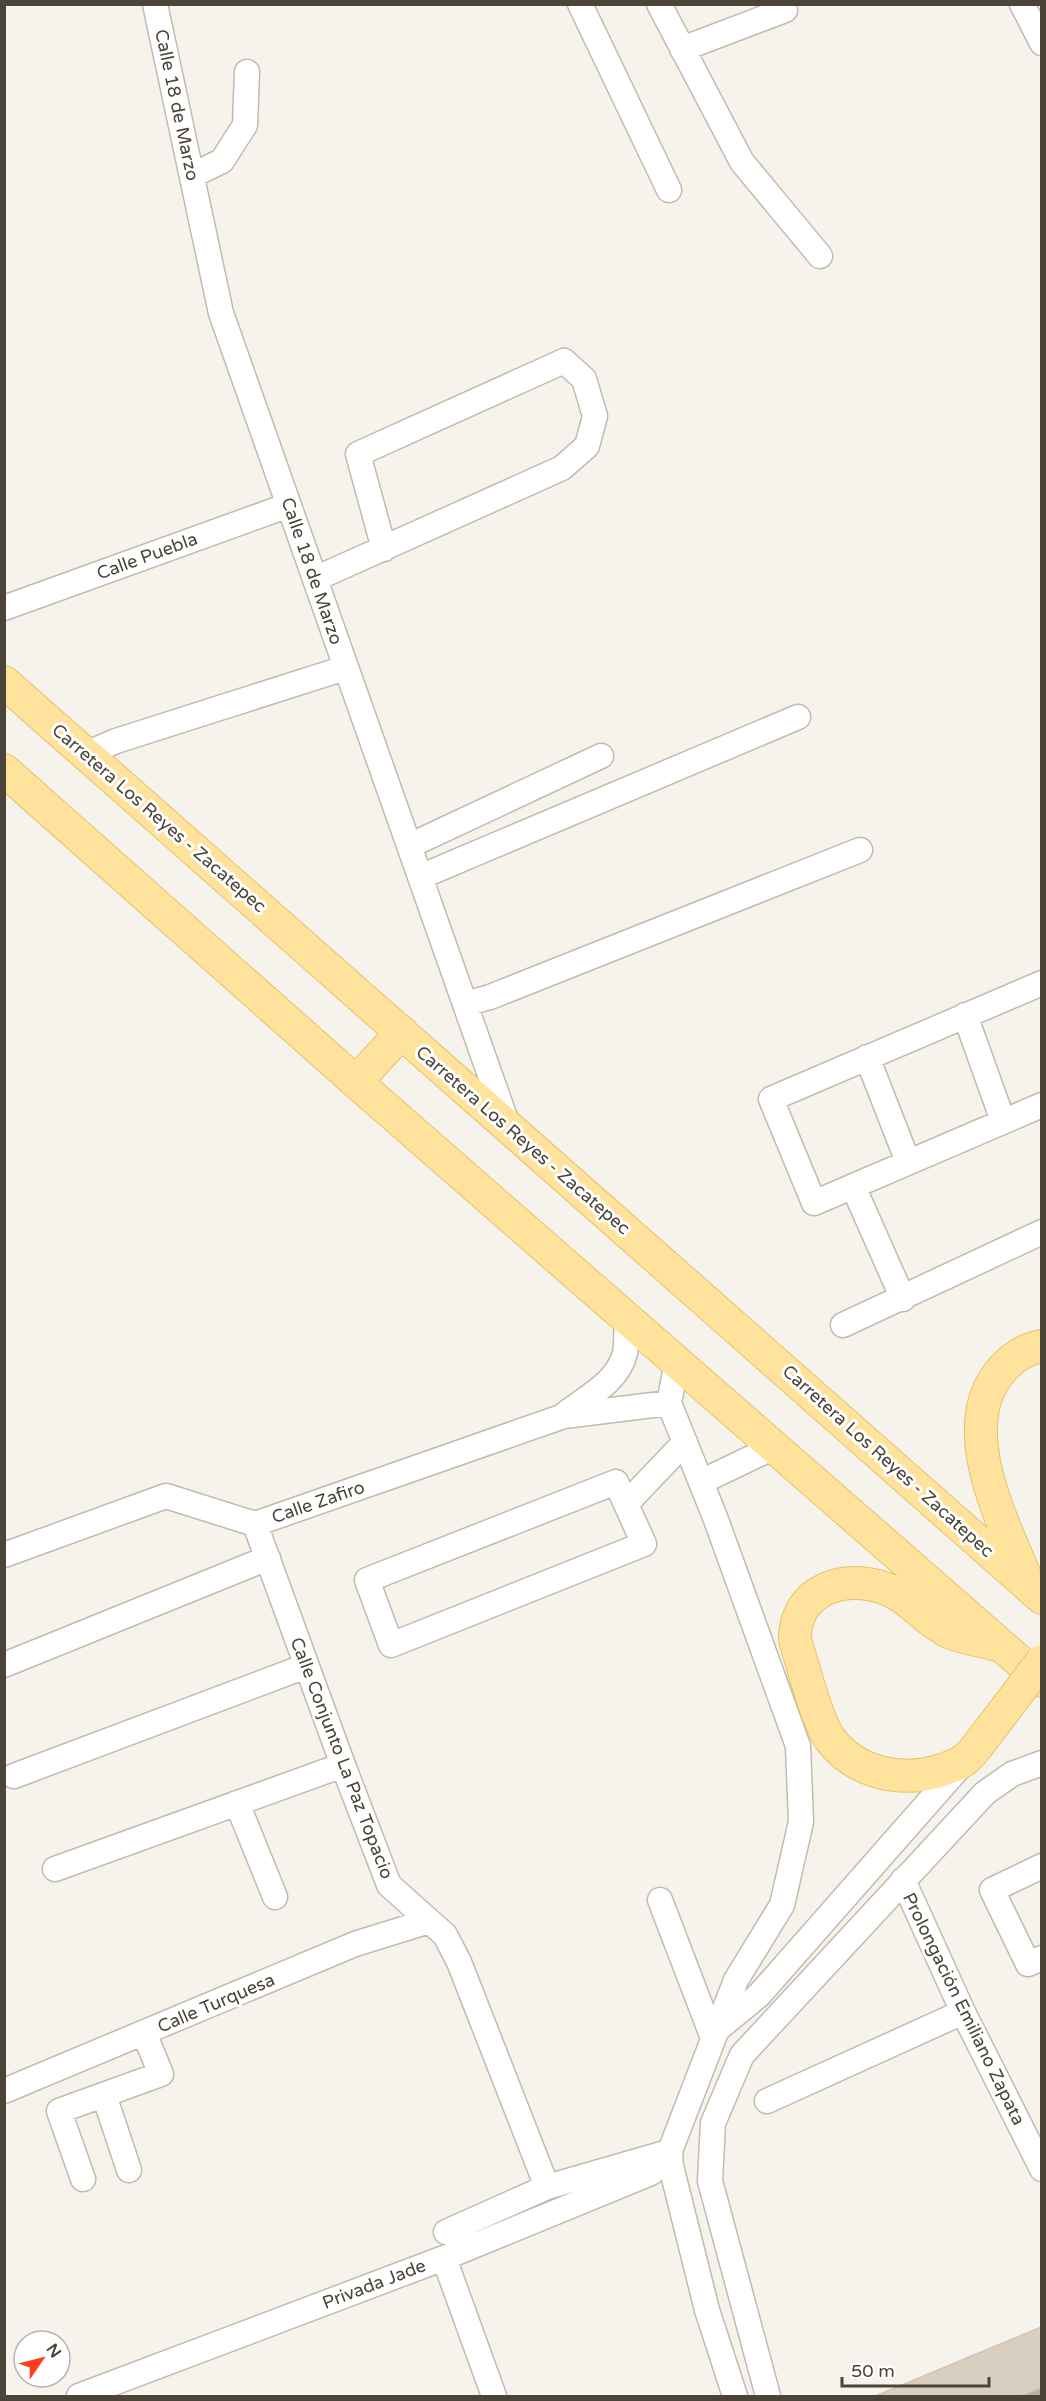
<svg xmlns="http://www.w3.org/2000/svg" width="1046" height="2401" font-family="'Varela Round',sans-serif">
	<defs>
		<filter id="shadow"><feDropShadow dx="5.5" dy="5.5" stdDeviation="0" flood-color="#0004"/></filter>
	</defs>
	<rect width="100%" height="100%" fill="#f6f3ec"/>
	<!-- building -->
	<path fill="#d8cfc1" stroke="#d3c7b4" stroke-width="1.5" filter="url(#shadow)" d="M1041,2327V2387L1017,2397H873Z"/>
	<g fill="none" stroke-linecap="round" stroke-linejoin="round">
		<!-- minor casing -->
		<g stroke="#c2bbae" stroke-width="27">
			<path id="minor" d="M155,4L221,313L508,1126
				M580,4L669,190
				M659,4L742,162L820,256
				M1022,4L1042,43
				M682,49L785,10
				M193,175L222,161L245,125L247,72
				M315,579L562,468L587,446L595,416L584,379L564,361L358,454L384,549
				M4,608L289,505
				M86,754L116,741L345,668
				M409,846L601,756
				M420,877L798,717
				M1042,983L771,1099L814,1203L1042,1105
				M465,1004L490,997L860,850
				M965,1015L1003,1121
				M867,1057L908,1162
				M853,1186L903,1299
				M843,1325L1042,1232
				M677,1362L669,1403L715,1517L798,1746L801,1822L782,1905L736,1980L670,2151L671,2166L707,2310L735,2396
				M565,1414C587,1397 618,1382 625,1353C627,1342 626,1330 627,1319
				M616,1482L644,1544L391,1645L367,1580Z
				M701,1482L774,1447
				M626,1504L685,1442
				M255,1524L343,1765L389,1885L445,1935L459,1962L547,2187
				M4,1555L166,1496L255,1524L564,1416L669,1403
				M4,1665L268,1558
				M14,1776L306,1666
				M237,1803L275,1897
				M1042,1866L992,1890L1028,1964L1042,1958
				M55,1869L343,1765
				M903,1880L963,2012L1042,2169
				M660,1900L713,2038
				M719,2028L759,1995L963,1763
				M4,2091L355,1944L429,1921
				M104,2095L129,2170
				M767,2101L963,2012
				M83,2179L59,2111L161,2074L144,2033
				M446,2232L547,2187L665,2153
				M444,2258L494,2396
				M79,2396L444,2258L651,2173L652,2157
				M768,2396L710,2181L713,2123L742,2055L985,1793L1012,1774L1042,1763"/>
		</g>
		<!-- major casing -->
		<g stroke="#e6c16a" stroke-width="34">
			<path id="major" d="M4,682L1042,1598
				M4,770L356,1082L1042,1681
				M356,1082L402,1032
				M1027,1581C1004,1523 953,1429 1000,1372C1010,1359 1025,1349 1042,1346
				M979,1744C975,1749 971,1754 967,1758C960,1764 950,1767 942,1770C903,1783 856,1774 830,1739C816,1719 803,1665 795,1640C794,1588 848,1572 889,1590C911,1599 926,1621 949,1632C962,1638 979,1640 993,1644"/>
		</g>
		<!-- minor -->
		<use href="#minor" stroke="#fff" stroke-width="24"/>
		<!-- major -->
		<use href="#major" stroke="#ffe39c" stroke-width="32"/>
		<!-- major-bridge casing -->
		<g stroke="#e6c16a" stroke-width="34" stroke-linecap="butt">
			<path id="major-bridge" d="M979,1744L1042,1661"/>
		</g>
		<!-- major-bridge -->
		<use href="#major-bridge" stroke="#ffe39c" stroke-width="32"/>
	</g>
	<g text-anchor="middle" stroke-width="6" stroke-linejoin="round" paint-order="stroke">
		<!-- street labels -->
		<g font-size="18" fill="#4b4439" stroke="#fff">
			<text transform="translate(177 105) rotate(78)" y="6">Calle 18 de Marzo</text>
			<text transform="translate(147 556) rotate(-20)" y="6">Calle Puebla</text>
			<text transform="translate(312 571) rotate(71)" y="6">Calle 18 de Marzo</text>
			<text transform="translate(159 818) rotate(41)" y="6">Carretera Los Reyes - Zacatepec</text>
			<text transform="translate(523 1140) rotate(41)" y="6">Carretera Los Reyes - Zacatepec</text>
			<text transform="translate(888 1461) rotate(42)" y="6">Carretera Los Reyes - Zacatepec</text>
			<text transform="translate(318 1502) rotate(-19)" y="6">Calle Zafiro</text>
			<text transform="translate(342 1758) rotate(69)" y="6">Calle Conjunto La Paz Topacio</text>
			<text transform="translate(216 2003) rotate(-23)" y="6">Calle Turquesa</text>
			<text transform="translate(964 2009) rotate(64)" y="6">Prolongación Emiliano Zapata</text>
			<text transform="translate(374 2284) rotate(-21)" y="6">Privada Jade</text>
		</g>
	</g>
	<!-- border -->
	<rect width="1046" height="2401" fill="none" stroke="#4b4439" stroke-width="12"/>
	<!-- north arrow -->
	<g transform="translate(42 2359) rotate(55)"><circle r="28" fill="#ffffff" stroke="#b7b4b0" stroke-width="1.5"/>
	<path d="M0-4.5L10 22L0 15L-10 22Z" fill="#fc3f1d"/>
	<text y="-9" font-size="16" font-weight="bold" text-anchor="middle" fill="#4b4439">N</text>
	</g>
	<!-- scale -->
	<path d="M842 2377v9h147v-9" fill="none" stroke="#4b4439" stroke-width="3"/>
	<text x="851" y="2377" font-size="18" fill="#4b4439" stroke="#ffffff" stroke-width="4.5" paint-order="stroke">50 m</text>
</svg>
